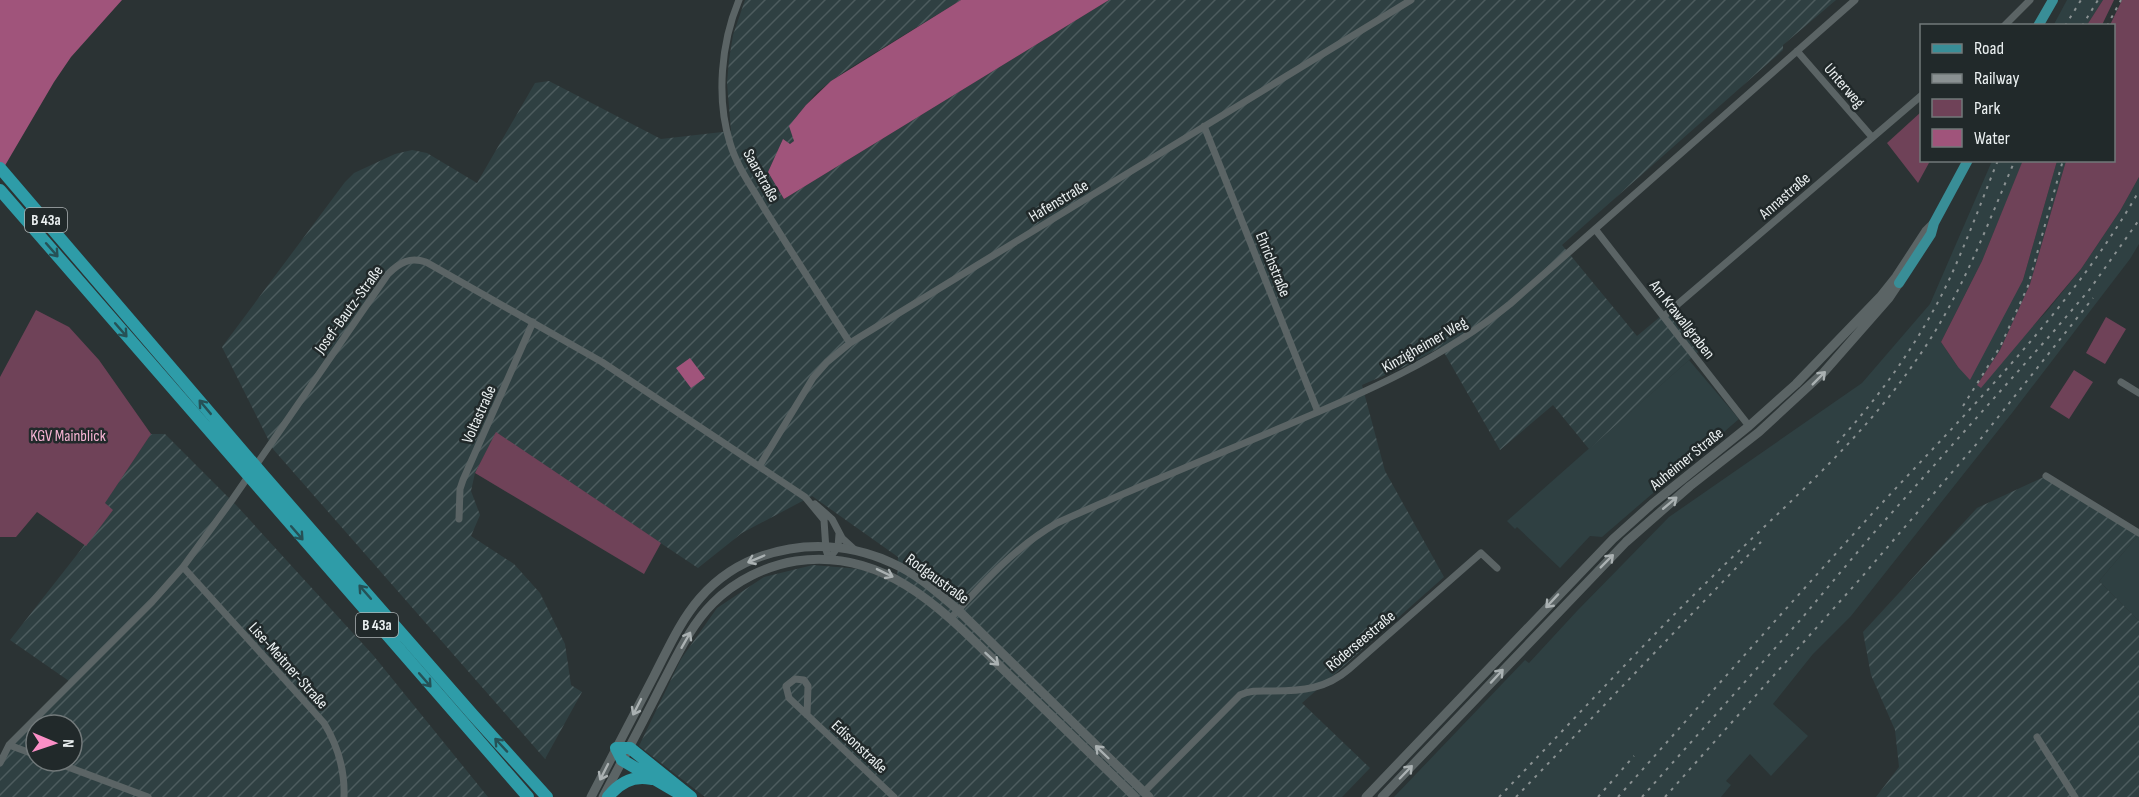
<svg xmlns="http://www.w3.org/2000/svg" width="2139" height="797" font-family="'Sofia Sans Condensed',sans-serif">
	<defs>
		<pattern id="industrial-furrows" width="10" height="10" patternUnits="userSpaceOnUse" patternTransform="scale(1.5)"><rect width="10" height="10" fill="#2f4042"/><path d="M-1 1l2-2M0 10L10 0M9 11l2-2" fill="none" stroke="#4d5c5e"/></pattern>
	</defs>
	<rect width="100%" height="100%" fill="#2b3334"/>
	<!-- built -->
	<path fill="#2f4042" d="M2067,0H2103L2087,25L2053,26Z
		M1992,161H2023L1982,261L1941,342L1958,367L2023,280L2057,161H2066L2030,284L2000,350L1977,385L2047,311L2081,269L2120,211L2139,177V244L2130,259L2012,413L1851,616L1813,654L1773,704L1808,736L1771,776L1750,754L1726,781L1731,785L1721,797H1394L1525,660L1529,663L1577,611L1669,517L1862,383L1930,304Z
		M1689,360L1739,419L1602,537L1590,536L1560,568L1517,527L1515,529L1507,521Z
		M2139,534V621L2099,581Z"/>
	<!-- industrial -->
	<path fill="url(#industrial-furrows)" fill-rule="evenodd" d="M745,0H961L845,71L817,92L806,105L790,126L794,141L790,144L783,140L768,172L784,199L1109,0H1836L1783,45V50L1562,245L1637,336L1667,311L1698,352L1589,449L1553,405L1500,450L1441,347L1406,366L1362,385L1385,471L1444,577L1302,703L1370,768L1342,797H705L639,746L681,659L717,608L764,577L813,565L860,569L897,583L898,557L812,496L742,533L698,568L496,433L475,473L471,491L480,515L471,536L514,564L540,593L565,644L571,685L582,692L545,759L273,449L222,347L345,182L354,173L395,154L412,150L427,153L477,183L535,83L549,81L661,139L731,131L727,83L729,60L733,35Z
		M151,434H165L237,506L373,655L488,797H0V763L4,754L69,681L10,640L112,510L104,504ZM36,725H72V761H36Z
		M2046,476L2139,534L2099,581L2139,621V797H1876L1899,767L1895,730L1871,675L1863,632L1977,508Z"/>
	<!-- green -->
	<path fill="#6f4258" d="M2103,0H2114L2102,25H2087Z
		M2122,0H2139V177L2120,211L2081,269L1981,388L1977,385L2000,350L2030,284L2066,161L2114,160V26L2110,25Z
		M1921,112L1922,160L1930,161L1918,183L1887,143Z
		M2023,160L2057,161L2023,280L1970,380L1958,367L1941,342L1982,261Z
		M36,310L69,327L99,360L151,434L105,503L113,510L86,546L37,512L16,537H0V377Z
		M2106,317L2126,329L2105,364L2086,353Z
		M2074,370L2093,382L2069,419L2050,407Z
		M496,432L661,543L644,574L475,473Z"/>
	<!-- water -->
	<path fill="#a0547b" d="M0,0H122L71,57L54,82L0,174Z
		M961,0H1109L784,199L768,172L783,139L790,144L794,141L789,126L806,105L831,81Z
		M690,358L705,378L691,388L676,368Z"/>
	<g fill="none" stroke-linecap="round" stroke-linejoin="round">
		<!-- minor -->
		<path stroke="#5b6465" stroke-width="7" d="M739,0C721,43 716,98 730,143C737,167 752,187 764,208C792,253 821,298 850,343
			M2004,26L2030,0
			M1797,51L1872,137
			M1204,126L1318,412
			M1595,229L1749,426
			M1664,316L1922,95
			M2121,382L2139,393
			M760,465L813,378L827,362L850,343L1411,0
			M2046,476L2139,533
			M815,504L832,519L842,538L854,549
			M459,519L460,489L463,480L533,322
			M183,567L324,723C338,746 345,770 344,797
			M950,619C983,583 1015,547 1057,523C1132,489 1209,458 1285,426C1364,393 1442,359 1510,304L1855,0
			M807,715L808,686L804,680L795,679L786,686L789,698L894,797
			M2037,737L2075,797
			M9,745L36,755
			M52,761L148,797
			M0,763L9,745L152,602L183,567L232,500L388,274C400,262 410,257 426,262L602,362L805,497L824,520L826,550L829,559L838,547L839,534
			M1144,792L1240,695C1250,690 1261,691 1273,691C1302,691 1326,689 1349,669L1481,553L1497,568"/>
		<!-- secondary -->
		<path stroke="#5b6465" stroke-width="9" d="M591,797C612,757 633,716 654,676C668,649 680,621 700,598C747,544 828,533 892,563C917,574 937,592 958,610L1149,797
			M603,797C623,759 643,722 662,684C677,656 690,626 713,603C735,581 765,566 796,561C890,547 950,618 1011,677C1053,717 1094,757 1135,797
			M1366,797L1613,539L1652,504L1749,426L1796,384L1880,297L1896,277L1926,231L1934,223
			M1382,797L1626,542L1690,486L1759,432L1824,372L1889,298L1899,283"/>
		<!-- primary -->
		<path stroke="#398e97" stroke-width="10" d="M2038,26L2053,0
			M1899,283L1931,234L1934,223L1968,160"/>
		<!-- trunk -->
		<path stroke="#2e9ca8" stroke-width="12" d="M0,168L264,476L473,715L547,797
			M0,190L528,797
			M608,797C619,783 633,775 651,779
			M685,797L622,760L616,748H630L691,797"/>
		<!-- rail -->
		<path stroke="#8a9192" stroke-width="2" stroke-dasharray="3 6" stroke-linecap="butt" d="M2065,26L2081,0
			M2082,26L2098,0
			M2107,26L2121,0
			M1963,406L2000,347L2028,286L2063,160
			M1837,443C1881,395 1921,339 1949,280C1967,241 1982,200 1998,160
			M1499,797C1570,724 1638,649 1711,578C1783,507 1862,441 1919,356C1961,296 1986,228 2015,160
			M1516,797L1761,542
			M1598,797L1634,756
			M1618,797C1702,703 1785,609 1870,516C1965,413 2069,313 2139,191
			M1642,797L1802,618L1871,536L2054,331L2090,289L2139,220
			M1665,797L1860,579L1979,441L2093,298"/>
	</g>
	<!-- one-way arrows -->
	<defs><path id="oneway-shaft" d="M-6 0H5M1.5-3L5.5 0L1.5 3" fill="none" stroke-width="1.6" stroke-linecap="round" stroke-linejoin="round" transform="scale(1.5)"/></defs>
	<g stroke="#265156">
		<use href="#oneway-shaft" transform="translate(52 250) rotate(49)"/>
		<use href="#oneway-shaft" transform="translate(121 330) rotate(49)"/>
		<use href="#oneway-shaft" transform="translate(205 407) rotate(-130)"/>
		<use href="#oneway-shaft" transform="translate(297 533) rotate(49)"/>
		<use href="#oneway-shaft" transform="translate(365 592) rotate(-131)"/>
		<use href="#oneway-shaft" transform="translate(425 680) rotate(49)"/>
		<use href="#oneway-shaft" transform="translate(501 745) rotate(-133)"/>
	</g>
	<g stroke="#aab1b2">
		<use href="#oneway-shaft" transform="translate(1819 378) rotate(-45)"/>
		<use href="#oneway-shaft" transform="translate(1670 503) rotate(-40)"/>
		<use href="#oneway-shaft" transform="translate(756 559) rotate(157)"/>
		<use href="#oneway-shaft" transform="translate(1607 561) rotate(-45)"/>
		<use href="#oneway-shaft" transform="translate(885 573) rotate(26)"/>
		<use href="#oneway-shaft" transform="translate(1552 601) rotate(133)"/>
		<use href="#oneway-shaft" transform="translate(686 640) rotate(-60)"/>
		<use href="#oneway-shaft" transform="translate(992 659) rotate(43)"/>
		<use href="#oneway-shaft" transform="translate(1497 676) rotate(-47)"/>
		<use href="#oneway-shaft" transform="translate(637 707) rotate(117)"/>
		<use href="#oneway-shaft" transform="translate(1102 752) rotate(-136)"/>
		<use href="#oneway-shaft" transform="translate(604 772) rotate(117)"/>
		<use href="#oneway-shaft" transform="translate(1406 772) rotate(-46)"/>
	</g>
	<g text-anchor="middle" stroke-width="5" stroke-linejoin="round" paint-order="stroke">
		<!-- shield labels -->
		<g fill="#21292a" stroke="#aeb4b5" stroke-width="1.5">
			<rect x="25" y="208" width="42" height="24" rx="4.5"/>
			<rect x="356" y="613" width="42" height="24" rx="4.5"/>
		</g>
		<g font-size="15" font-weight="bold" fill="#ebf0f1">
			<text x="46" y="225">B 43a</text>
			<text x="377" y="630">B 43a</text>
		</g>
		<!-- street labels -->
		<g font-size="16" fill="#ebf0f1" stroke="#21292a">
			<text transform="translate(1845 85) rotate(49)" y="6">Unterweg</text>
			<text transform="translate(762 175) rotate(61)" y="6">Saarstraße</text>
			<text transform="translate(1784 195) rotate(-41)" y="6">Annastraße</text>
			<text transform="translate(1058 200) rotate(-31)" y="6">Hafenstraße</text>
			<text transform="translate(1274 264) rotate(68)" y="6">Ehrichstraße</text>
			<text transform="translate(348 309) rotate(-54)" y="6">Josef-Bautz-Straße</text>
			<text transform="translate(1683 319) rotate(52)" y="6">Am Krawallgraben</text>
			<text transform="translate(1424 344) rotate(-30)" y="6">Kinzigheimer Weg</text>
			<text transform="translate(478 414) rotate(-66)" y="6">Voltastraße</text>
			<text transform="translate(1686 458) rotate(-39)" y="6">Auheimer Straße</text>
			<text transform="translate(938 578) rotate(36)" y="6">Rodgaustraße</text>
			<text transform="translate(1360 640) rotate(-40)" y="6">Röderseestraße</text>
			<text transform="translate(289 665) rotate(48)" y="6">Lise-Meitner-Straße</text>
			<text transform="translate(860 746) rotate(43)" y="6">Edisonstraße</text>
		</g>
		<!-- park labels -->
		<g font-size="16" fill="#f5b4d3" stroke="#21292a">
			<text x="68" y="441">KGV Mainblick</text>
		</g>
	</g>
	<!-- legend -->
	<rect x="1920" y="24" width="195" height="138" fill="#21292a" stroke="#72797a" stroke-width="1.5"/>
	<rect x="1932" y="44" width="30" height="9" fill="#398e97" stroke="#72797a" stroke-width="1.5"/>
	<text x="1974" y="54" font-size="18" fill="#ebf0f1">Road</text>
	<rect x="1932" y="74" width="30" height="9" fill="#8a9192" stroke="#72797a" stroke-width="1.5"/>
	<text x="1974" y="84" font-size="18" fill="#ebf0f1">Railway</text>
	<rect x="1932" y="99" width="30" height="18" fill="#6f4258" stroke="#72797a" stroke-width="1.5"/>
	<text x="1974" y="114" font-size="18" fill="#ebf0f1">Park</text>
	<rect x="1932" y="129" width="30" height="18" fill="#a0547b" stroke="#72797a" stroke-width="1.5"/>
	<text x="1974" y="144" font-size="18" fill="#ebf0f1">Water</text>
	<!-- north arrow -->
	<g transform="translate(54 743) rotate(92)"><circle r="28" fill="#21292a" stroke="#72797a" stroke-width="1.5"/>
	<path d="M0-4.5L10 22L0 15L-10 22Z" fill="#fb8fc6"/>
	<text y="-9" font-size="16" font-weight="bold" text-anchor="middle" fill="#ebf0f1">N</text>
	</g>
</svg>
